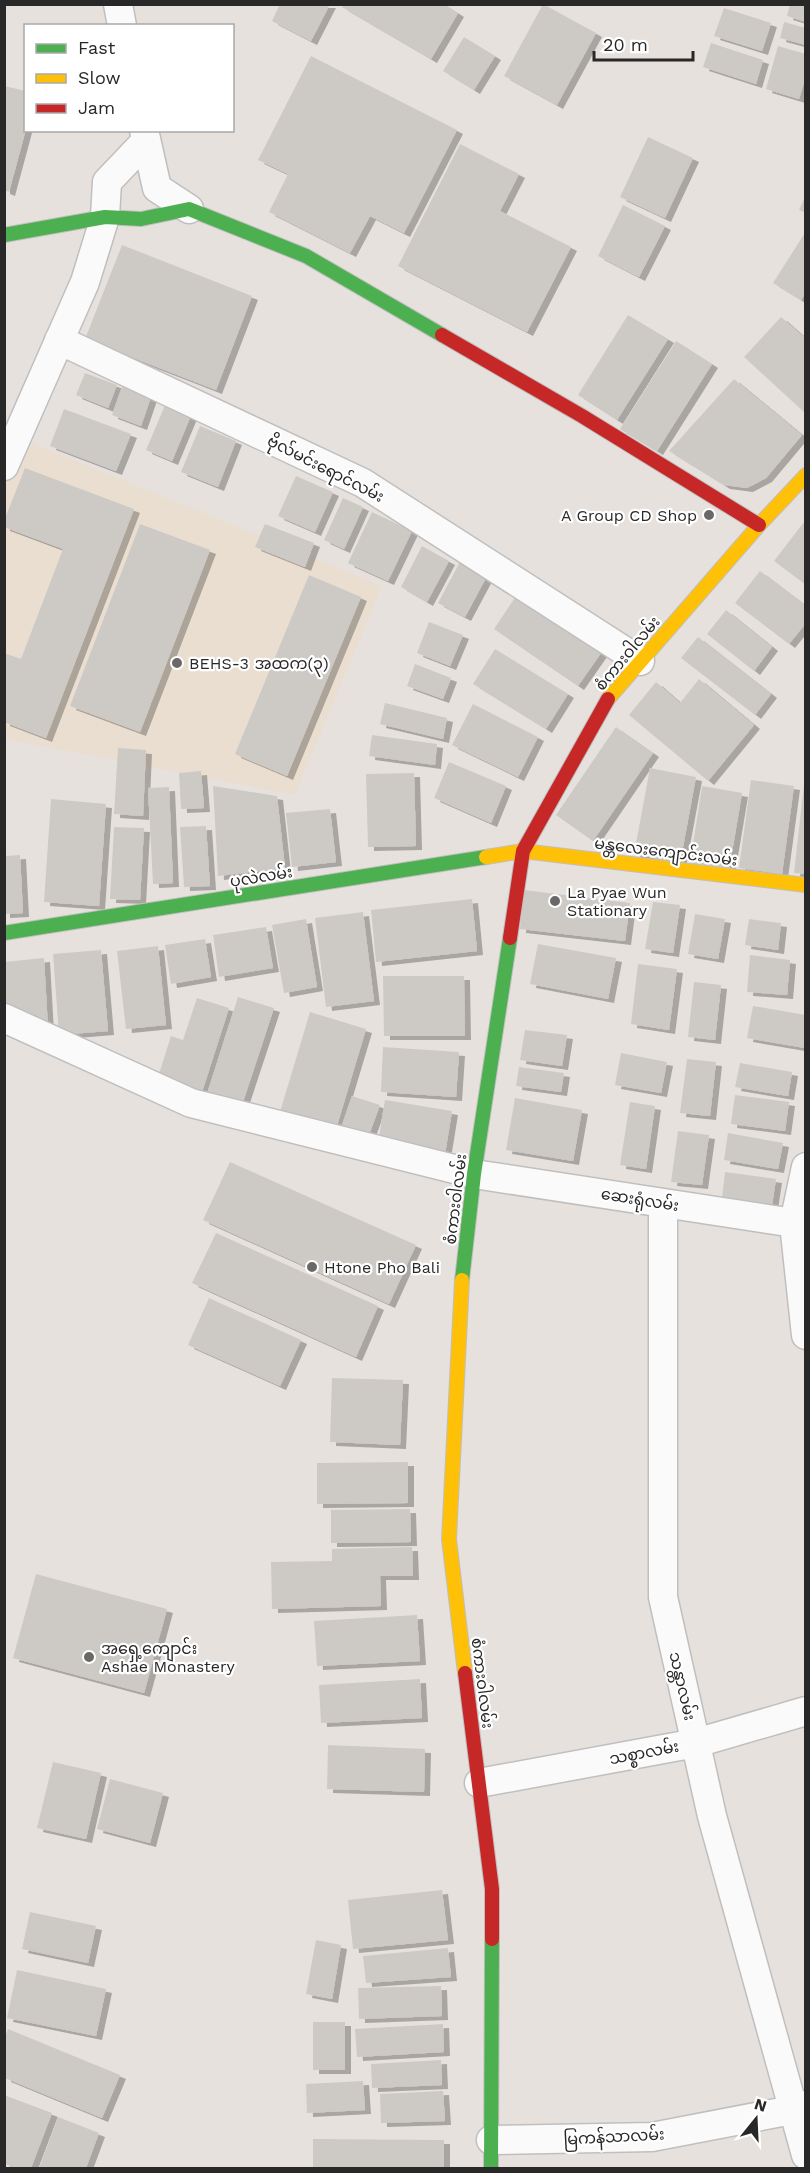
<svg xmlns="http://www.w3.org/2000/svg" width="810" height="2173" font-family="'Work Sans','Noto Sans Myanmar',sans-serif">
	<defs>
		<filter id="shadow"><feDropShadow dx="6" dy="4" stdDeviation="0" flood-color="#0004"/></filter>
	</defs>
	<rect width="100%" height="100%" fill="#e7e1dd"/>
	<!-- education -->
	<path fill="#eaded1" d="M22,439L382,586L295,795L5,739L4,482Z"/>
	<!-- building -->
	<path fill="#cdcac6" filter="url(#shadow)" d="M280,4H330L311,41L272,21Z
		M344,4H444L458,13L431,59L342,7Z
		M543,4L596,33L557,105L504,76Z
		M790,4L806,5V22L787,16Z
		M724,8L771,23L762,51L714,36Z
		M784,22L806,28V45L780,38Z
		M464,37L495,56L474,90L443,71Z
		M711,43L763,60L756,84L703,67Z
		M778,46L806,54V76L799,99L766,89Z
		M311,56L457,130L404,233L370,216L350,253L269,212L288,174L258,160Z
		M4,86L26,91V129L9,192L4,190Z
		M648,137L693,158L665,218L620,197Z
		M460,144L519,174L500,211L571,247L527,332L398,266Z
		M806,194V213L799,210Z
		M623,205L665,226L639,277L598,256Z
		M806,231V292L801,300L773,283Z
		M122,245L252,296L216,390L85,339Z
		M628,315L668,339L617,420L578,395Z
		M781,317L806,339V414L744,357Z
		M676,341L712,364L657,451L620,429Z
		M85,373L117,385L108,408L76,395Z
		M734,379L802,435L766,478L747,488L724,485L669,451Z
		M122,387L151,397L141,426L112,415Z
		M166,403L192,413L172,461L146,450Z
		M64,409L131,434L116,471L50,446Z
		M200,426L236,441L218,487L181,472Z
		M25,468L134,509L46,738L4,722V653L21,659L63,549L4,527V521Z
		M296,476L333,492L315,532L278,516Z
		M343,498L363,507L344,549L324,540Z
		M372,512L412,531L388,581L348,563Z
		M804,522L806,523V585L774,561Z
		M140,524L210,550L140,732L70,706Z
		M265,524L314,543L305,567L255,547Z
		M422,546L449,561L427,602L401,587Z
		M461,560L488,574L465,617L438,603Z
		M760,571L806,606V623L789,644L735,603Z
		M309,575L361,597L287,776L235,754Z
		M516,596L601,653L578,686L494,629Z
		M726,610L772,647L754,671L707,634Z
		M429,622L463,635L450,666L417,653Z
		M698,637L771,694L755,715L681,658Z
		M495,649L568,694L546,729L473,684Z
		M415,664L451,678L443,699L407,686Z
		M699,679L754,725L708,781L629,715L656,682L680,703Z
		M385,703L447,718L443,739L380,724Z
		M473,704L538,737L518,777L452,745Z
		M616,727L653,753L593,841L556,815Z
		M372,735L437,744L435,765L369,756Z
		M118,748L146,750L143,816L114,814Z
		M449,762L506,786L491,823L434,798Z
		M650,768L696,777L680,863L634,854Z
		M201,771L204,808L181,809L179,773Z
		M414,773L416,846L368,847L366,774Z
		M751,780L794,786L782,874L739,868Z
		M804,784H806V874L794,873Z
		M213,786L277,796L285,868L218,876Z
		M702,786L742,793L729,870L690,864Z
		M169,787L173,883L153,884L148,788Z
		M51,799L106,804L99,906L44,902Z
		M330,809L336,862L292,867L286,813Z
		M206,826L210,886L184,887L180,827Z
		M114,827L144,828L140,900L110,899Z
		M20,855L23,913L4,914V856Z
		M524,890L630,903L625,941L520,929Z
		M472,899L477,951L376,962L371,910Z
		M653,902L680,905L673,953L645,949Z
		M363,912L374,1001L326,1007L315,918Z
		M695,914L725,919L718,959L688,954Z
		M306,919L317,987L284,993L272,925Z
		M749,919L781,923L778,950L745,945Z
		M266,927L273,968L219,977L213,935Z
		M205,939L211,977L171,984L165,945Z
		M538,944L616,958L608,999L530,984Z
		M158,946L166,1025L126,1029L117,951Z
		M101,950L108,1031L59,1035L53,954Z
		M750,955L790,960L787,995L747,992Z
		M44,958L48,1028L4,1008V962Z
		M638,964L677,969L669,1030L631,1024Z
		M383,976H464L465,1036H384Z
		M694,982L721,985L715,1040L688,1037Z
		M238,997L274,1008L241,1108L206,1097Z
		M197,998L229,1008L202,1092L158,1077L171,1036L183,1040Z
		M753,1006L806,1015L805,1048L747,1038Z
		M310,1012L366,1029L336,1129L280,1112Z
		M525,1030L567,1035L562,1066L520,1060Z
		M383,1047L459,1052L456,1097L381,1092Z
		M621,1053L667,1062L661,1093L615,1085Z
		M687,1059L716,1062L710,1116L680,1113Z
		M740,1063L792,1072L788,1096L735,1087Z
		M519,1067L564,1073L561,1092L516,1086Z
		M735,1095L789,1102L785,1131L731,1124Z
		M352,1096L380,1105L366,1143L339,1134Z
		M515,1098L582,1110L573,1161L506,1150Z
		M385,1100L452,1111L445,1154L378,1143Z
		M630,1102L655,1106L646,1169L620,1165Z
		M678,1131L709,1135L702,1185L671,1182Z
		M728,1133L783,1143L778,1169L724,1160Z
		M230,1162L416,1245L389,1304L203,1220Z
		M725,1172L776,1179L772,1205L722,1198Z
		M216,1233L378,1306L356,1357L192,1283Z
		M209,1298L301,1340L280,1386L188,1345Z
		M332,1378L403,1380L400,1445L330,1442Z
		M408,1462V1503L317,1504V1463Z
		M410,1509L411,1542L331,1543V1510Z
		M412,1547L413,1576H380L381,1606L272,1609L271,1562L332,1561V1549Z
		M36,1574L167,1609L144,1693L13,1658Z
		M417,1615L420,1661L317,1666L314,1621Z
		M420,1679L422,1718L321,1723L319,1685Z
		M328,1745L425,1749L424,1792L327,1789Z
		M53,1762L101,1773L86,1839L37,1828Z
		M110,1779L163,1793L150,1843L97,1829Z
		M442,1890L448,1940L353,1949L348,1900Z
		M30,1912L96,1926L88,1963L22,1949Z
		M316,1940L341,1945L332,1999L306,1994Z
		M448,1948L451,1977L366,1983L363,1956Z
		M17,1970L106,1989L96,2036L7,2018Z
		M441,1986L442,2016L359,2019L358,1988Z
		M313,2022H345V2070H313Z
		M443,2024L444,2052L357,2057L355,2029Z
		M8,2029L120,2075L102,2118L5,2078V2037Z
		M441,2060L442,2085L372,2088L371,2064Z
		M363,2081L365,2110L307,2113L306,2084Z
		M443,2091L445,2121L381,2123L380,2094Z
		M4,2095L52,2113L31,2168H17L4,2164Z
		M58,2117L99,2133L86,2168H39Z
		M313,2139L444,2140V2168H313Z"/>
	<g fill="none" stroke-linecap="round" stroke-linejoin="round">
		<!-- street casing -->
		<g stroke="#c0bfbf" stroke-width="31">
			<path id="street" d="M118,4L122,26
				M144,130L157,188L189,209
				M59,340L363,483L640,661
				M4,466L85,282L105,217L107,182L146,141
				M4,1018L191,1103L474,1174L794,1223H806
				M806,1167L794,1223L806,1335
				M663,1203V1597L712,1816L806,2155
				M479,1783L696,1743L806,1711
				M491,2140L652,2137L792,2110L806,2105"/>
		</g>
		<!-- fast casing -->
		<g stroke="#c0bfbf" stroke-width="16">
			<path id="fast" d="M4,235L105,217L141,219L189,209L306,256L442,335
				M4,933L486,857
				M462,1280L474,1174L510,938
				M491,2168L492,1939"/>
		</g>
		<!-- slow casing -->
		<g stroke="#c0bfbf" stroke-width="16">
			<path id="slow" d="M608,699L759,525L806,475
				M486,857L523,851L806,885
				M462,1280L449,1539L465,1673"/>
		</g>
		<!-- jam casing -->
		<g stroke="#c0bfbf" stroke-width="16">
			<path id="jam" d="M442,335L582,416L759,525
				M510,938L523,851L608,699
				M465,1673L492,1889V1939"/>
		</g>
		<!-- street -->
		<use href="#street" stroke="#fbfafa" stroke-width="28"/>
		<!-- fast -->
		<use href="#fast" stroke="#4caf50" stroke-width="14"/>
		<!-- slow -->
		<use href="#slow" stroke="#ffc107" stroke-width="14"/>
		<!-- jam -->
		<use href="#jam" stroke="#c62828" stroke-width="14"/>
	</g>
	<!-- markers -->
	<g fill="#6b6967" stroke="#fff" stroke-width="2">
		<circle cx="709" cy="515" r="6"/>
		<circle cx="177" cy="663" r="6"/>
		<circle cx="555" cy="901" r="6"/>
		<circle cx="312" cy="1267" r="6"/>
		<circle cx="89" cy="1657" r="6"/>
	</g>
	<g text-anchor="middle" stroke-width="4.5" stroke-linejoin="round" paint-order="stroke">
		<!-- street labels -->
		<g font-size="16" fill="#282828" stroke="#fff">
			<text transform="translate(326 468) rotate(27)" y="6">ဗိုလ်မင်းရောင်လမ်း</text>
			<text transform="translate(627 653) rotate(-50)" y="6">စံကားဝါလမ်း</text>
			<text transform="translate(666 851) rotate(7)" y="6">မန္တလေးကျောင်းလမ်း</text>
			<text transform="translate(261 876) rotate(-9)" y="6">ပုလဲလမ်း</text>
			<text transform="translate(455 1199) rotate(-83)" y="6">စံကားဝါလမ်း</text>
			<text transform="translate(640 1199) rotate(9)" y="6">ဆေးရုံလမ်း</text>
			<text transform="translate(483 1683) rotate(83)" y="6">စံကားဝါလမ်း</text>
			<text transform="translate(683 1686) rotate(77)" y="6">သန္တာလမ်း</text>
			<text transform="translate(644 1752) rotate(-11)" y="6">သစ္စာလမ်း</text>
			<text transform="translate(614 2136) rotate(-3)" y="6">မြကန်သာလမ်း</text>
		</g>
		<!-- poi labels -->
		<g font-size="16" fill="#282828" stroke="#fff" text-anchor="start">
			<text x="697" y="521" text-anchor="end">A Group CD Shop</text>
			<text x="189" y="669">BEHS-3 အထက(၃)</text>
			<text x="567" y="898">La Pyae Wun<tspan x="567" dy="18">Stationary</tspan></text>
			<text x="324" y="1273">Htone Pho Bali</text>
			<text x="101" y="1654">အရှေ့ကျောင်း<tspan x="101" dy="18">Ashae Monastery</tspan></text>
		</g>
	</g>
	<!-- border -->
	<rect width="810" height="2173" fill="none" stroke="#282828" stroke-width="12"/>
	<!-- legend -->
	<rect x="24" y="24" width="210" height="108" fill="#ffffff" stroke="#a9a9a9" stroke-width="1.5"/>
	<rect x="36" y="44" width="30" height="9" fill="#4caf50" stroke="#a9a9a9" stroke-width="1.5"/>
	<text x="78" y="54" font-size="18" fill="#282828">Fast</text>
	<rect x="36" y="74" width="30" height="9" fill="#ffc107" stroke="#a9a9a9" stroke-width="1.5"/>
	<text x="78" y="84" font-size="18" fill="#282828">Slow</text>
	<rect x="36" y="104" width="30" height="9" fill="#c62828" stroke="#a9a9a9" stroke-width="1.5"/>
	<text x="78" y="114" font-size="18" fill="#282828">Jam</text>
	<!-- north arrow -->
	<g transform="translate(756 2119) rotate(18)" stroke="#ffffff" stroke-width="4.5" paint-order="stroke">
	<path d="M0-4.5L10 22L0 15L-10 22Z" fill="#282828"/>
	<text y="-9" font-size="16" font-weight="bold" text-anchor="middle" fill="#282828">N</text>
	</g>
	<!-- scale -->
	<path d="M594 51v9h99v-9" fill="none" stroke="#282828" stroke-width="3"/>
	<text x="603" y="51" font-size="18" fill="#282828" stroke="#ffffff" stroke-width="4.5" paint-order="stroke">20 m</text>
</svg>
